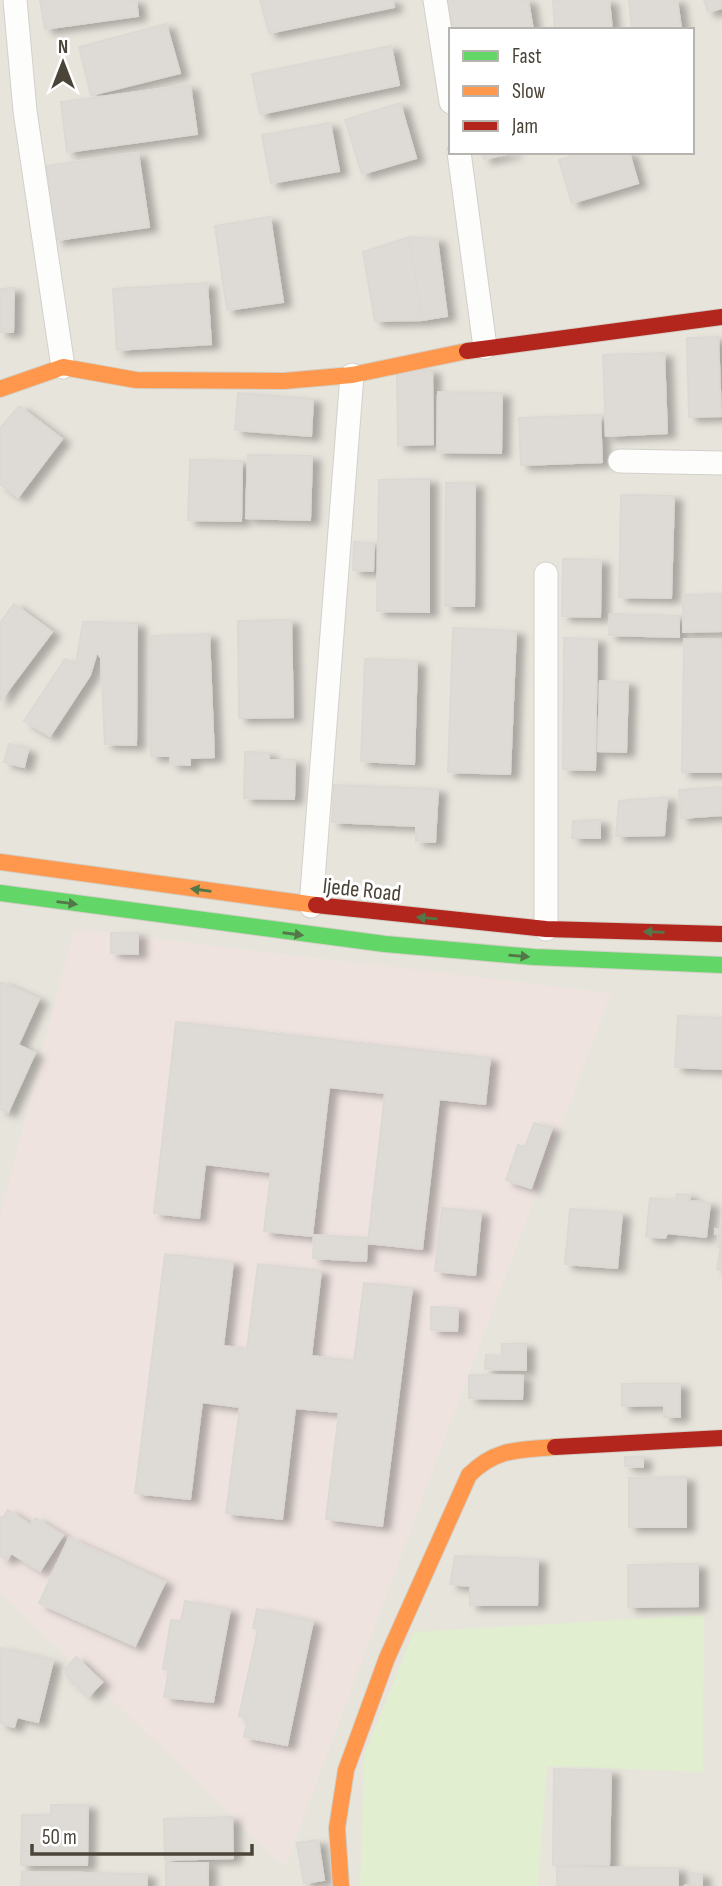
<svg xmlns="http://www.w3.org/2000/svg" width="722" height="1886" font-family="'Sofia Sans Condensed',sans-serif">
	<defs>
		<filter id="shadow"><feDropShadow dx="8" dy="4.5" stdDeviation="3.5" flood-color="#0004"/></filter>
	</defs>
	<rect width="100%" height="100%" fill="#f4f2ee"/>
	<!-- residential -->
	<path fill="#e7e4dc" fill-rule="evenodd" d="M0,0H722V1886H0ZM451,30H692V152H451Z"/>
	<!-- medical -->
	<path fill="#eee3df" d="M74,929L611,993L285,1867L0,1592V1216Z"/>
	<!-- green -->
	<path fill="#e1eecf" d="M704,1615L703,1772L547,1766L538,1886H360L364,1755L414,1632Z"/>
	<!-- building -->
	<path fill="#dedbd6" stroke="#dcd9d4" stroke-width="2" filter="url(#shadow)" d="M40,0H136L138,16L45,29Z
		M260,0H392L394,7L269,33Z
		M446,0H528L533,30H454Z
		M553,0H609L612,30H555Z
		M629,0H677L681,28L632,30Z
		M704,0H722V8L708,12Z
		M166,24L180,73L91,95L79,47Z
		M391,46L399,85L260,114L252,74Z
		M190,85L197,134L67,152L61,102Z
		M400,103L416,158L362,174L345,120Z
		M330,123L339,171L271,183L262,135Z
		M482,152H515L484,159Z
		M584,152H629L638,183L572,203L559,160Z
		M138,153L149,227L56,240L46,166Z
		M270,217L283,302L227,310L215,226Z
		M409,237L422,320L375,321L363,252Z
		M409,237L437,239L447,316L422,320Z
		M207,283L211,344L117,350L113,289Z
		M14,288L13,332H0V289Z
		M718,337L721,416L689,417L687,338Z
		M664,353L667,433L606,436L603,355Z
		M432,370L433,444L398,445L397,371Z
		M438,392L502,393L501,453L437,452Z
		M238,393L313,399L311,436L235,430Z
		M19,406L62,439L18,497L0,484V428Z
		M600,415L602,462L521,465L519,418Z
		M248,455L312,456L310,520L246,518Z
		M190,460L242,461L241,521L188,520Z
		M429,479V612L377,611L379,480Z
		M446,483H475L474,606H445Z
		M621,495L674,496L671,598L619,597Z
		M354,542L374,543L373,571L353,570Z
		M563,559L601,560L600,617L562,616Z
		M721,594V631L683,632V595Z
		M14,604L52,632L0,701V623Z
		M610,614L679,616V637L609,635Z
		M291,620L293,717L239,718L238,621Z
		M83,622L137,623L136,745L105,744L101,658L97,652L90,675L50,736L24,721L65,659L76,665Z
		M453,628L516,631L510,774L448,772Z
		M209,634L214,757L190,758V765L171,764L170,756H151V636Z
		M564,638L597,639L595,770L563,769Z
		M684,639L722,640V772H682Z
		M365,659L417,661L414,764L361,761Z
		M600,681L628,682L626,752L598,751Z
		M9,744L28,750L24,767L4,762Z
		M245,752L269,753V760H295L294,799L244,798Z
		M334,785L438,789L435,842L416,841V826L332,822Z
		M722,787V815L681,818L679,790Z
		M667,797L664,835L616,836L619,801Z
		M600,820V838H572L573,821Z
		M111,933H138V954L111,953Z
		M0,982L39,999L18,1045L35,1053L8,1112L0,1109Z
		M678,1016L722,1018V1069L675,1067Z
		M176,1022L490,1058L485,1104L439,1099L422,1249L368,1243L385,1093L329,1087L312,1236L264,1231L271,1172L205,1164L199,1218L154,1213Z
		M534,1123L552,1128L531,1188L506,1180L518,1145L525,1147Z
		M677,1194L690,1195L689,1201L710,1203L706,1237L667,1233L665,1238L646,1236L650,1198L676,1201Z
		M442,1208L481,1212L475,1275L435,1271Z
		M570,1209L622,1213L617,1268L565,1264Z
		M722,1219V1269H717L721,1247H718L719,1234H715V1229L721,1230Z
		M314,1235L367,1238L366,1261L313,1258Z
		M165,1254L233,1262L223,1346L247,1349L258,1264L321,1271L311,1356L354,1361L364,1283L412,1288L382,1526L326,1519L339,1412L295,1408L282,1519L226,1513L240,1407L202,1402L190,1499L135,1493Z
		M431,1307L458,1308L457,1331L431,1330Z
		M502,1344H526V1370L485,1369L486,1355L502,1356Z
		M469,1375L523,1376L522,1399L469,1398Z
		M622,1384H680V1417H664V1405L622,1406Z
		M625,1457H643V1467L625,1466Z
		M686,1477V1527H629V1478Z
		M8,1510L31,1525L35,1518L63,1535L40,1571L11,1553L7,1560L0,1556V1517L3,1518Z
		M69,1538L165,1582L135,1646L39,1603Z
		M455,1556L538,1559L537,1605H470V1586L450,1584Z
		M698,1564V1606L628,1607V1565Z
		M185,1601L230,1609L213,1702L164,1697L169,1670L163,1669L171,1620L181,1621Z
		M257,1609L313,1621L287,1745L244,1737L248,1718L239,1716L258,1629L253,1628Z
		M0,1648L53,1661L38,1722L17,1717L14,1727L0,1723Z
		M76,1657L102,1682L89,1696L63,1672Z
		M554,1769L611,1771L609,1865H553Z
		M51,1805H88L87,1865H21L22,1815H51Z
		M232,1817L233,1858L165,1860L164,1819Z
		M318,1840L324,1880L304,1883L297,1843Z
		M166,1863H208V1886H166Z
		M557,1867L678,1868V1886H557Z
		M22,1872L147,1874V1886H21Z
		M691,1873L702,1874V1886H684L691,1885Z"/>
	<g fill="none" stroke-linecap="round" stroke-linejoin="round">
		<!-- street casing -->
		<g stroke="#d2d0cb" stroke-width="25">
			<path id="street" d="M15,0L25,111L63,367
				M435,0L451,102
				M459,152L485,347
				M620,461L722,463
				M546,574V929
				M311,906L352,375"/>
		</g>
		<!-- fast casing -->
		<g stroke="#d3cfc5" stroke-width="18">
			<path id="fast" d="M0,893L385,944L534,957L722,965"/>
		</g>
		<!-- slow casing -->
		<g stroke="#d3cfc5" stroke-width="18">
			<path id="slow" d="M0,389L63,367L136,380L284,381L352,375L467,351
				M0,862L316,905
				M341,1886L337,1828L346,1770L387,1658L469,1475C496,1448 519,1450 555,1447"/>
		</g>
		<!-- jam casing -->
		<g stroke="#d3cfc5" stroke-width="18">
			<path id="jam" d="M467,351L722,317
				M316,905L546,929L722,934
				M555,1447L722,1438"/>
		</g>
		<!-- street -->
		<use href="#street" stroke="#fdfdfc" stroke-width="23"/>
		<!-- fast -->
		<use href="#fast" stroke="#63d668" stroke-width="16"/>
		<!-- slow -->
		<use href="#slow" stroke="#ff974d" stroke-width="16"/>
		<!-- jam -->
		<use href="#jam" stroke="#b3261e" stroke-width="16"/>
	</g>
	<!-- one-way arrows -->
	<defs><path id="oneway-solid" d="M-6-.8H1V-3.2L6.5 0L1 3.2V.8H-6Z" transform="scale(1.75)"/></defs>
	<g fill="#537749">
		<use href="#oneway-solid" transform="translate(201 890) rotate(-172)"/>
		<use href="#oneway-solid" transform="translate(67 903) rotate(7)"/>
		<use href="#oneway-solid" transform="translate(427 918) rotate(-175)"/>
		<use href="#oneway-solid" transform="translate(654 932) rotate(-178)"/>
		<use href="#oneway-solid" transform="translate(293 934) rotate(8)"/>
		<use href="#oneway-solid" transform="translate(519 956) rotate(5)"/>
	</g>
	<g text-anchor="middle" stroke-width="6" stroke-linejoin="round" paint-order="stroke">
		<!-- street labels -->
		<g font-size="23" fill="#4b4439" stroke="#fff">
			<text transform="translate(362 889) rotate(6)" y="8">Ijede Road</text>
		</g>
	</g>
	<!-- legend -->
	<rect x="449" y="28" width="245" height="126" fill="#ffffff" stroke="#b7b4b0" stroke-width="2"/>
	<rect x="463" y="51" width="35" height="10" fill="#63d668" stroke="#b7b4b0" stroke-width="2"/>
	<text x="512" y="63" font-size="21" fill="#4b4439">Fast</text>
	<rect x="463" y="86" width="35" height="10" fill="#ff974d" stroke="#b7b4b0" stroke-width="2"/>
	<text x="512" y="98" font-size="21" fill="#4b4439">Slow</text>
	<rect x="463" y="121" width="35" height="10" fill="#b3261e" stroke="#b7b4b0" stroke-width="2"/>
	<text x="512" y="133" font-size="21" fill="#4b4439">Jam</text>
	<!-- north arrow -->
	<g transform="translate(63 63)" stroke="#ffffff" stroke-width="5" paint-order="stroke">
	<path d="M0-5L12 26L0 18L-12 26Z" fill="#4b4439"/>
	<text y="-10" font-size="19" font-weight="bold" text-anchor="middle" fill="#4b4439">N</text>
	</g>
	<!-- scale -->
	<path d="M32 1844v10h220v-10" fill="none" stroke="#4b4439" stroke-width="3.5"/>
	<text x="42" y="1844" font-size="21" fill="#4b4439" stroke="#ffffff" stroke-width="5" paint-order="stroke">50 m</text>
</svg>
